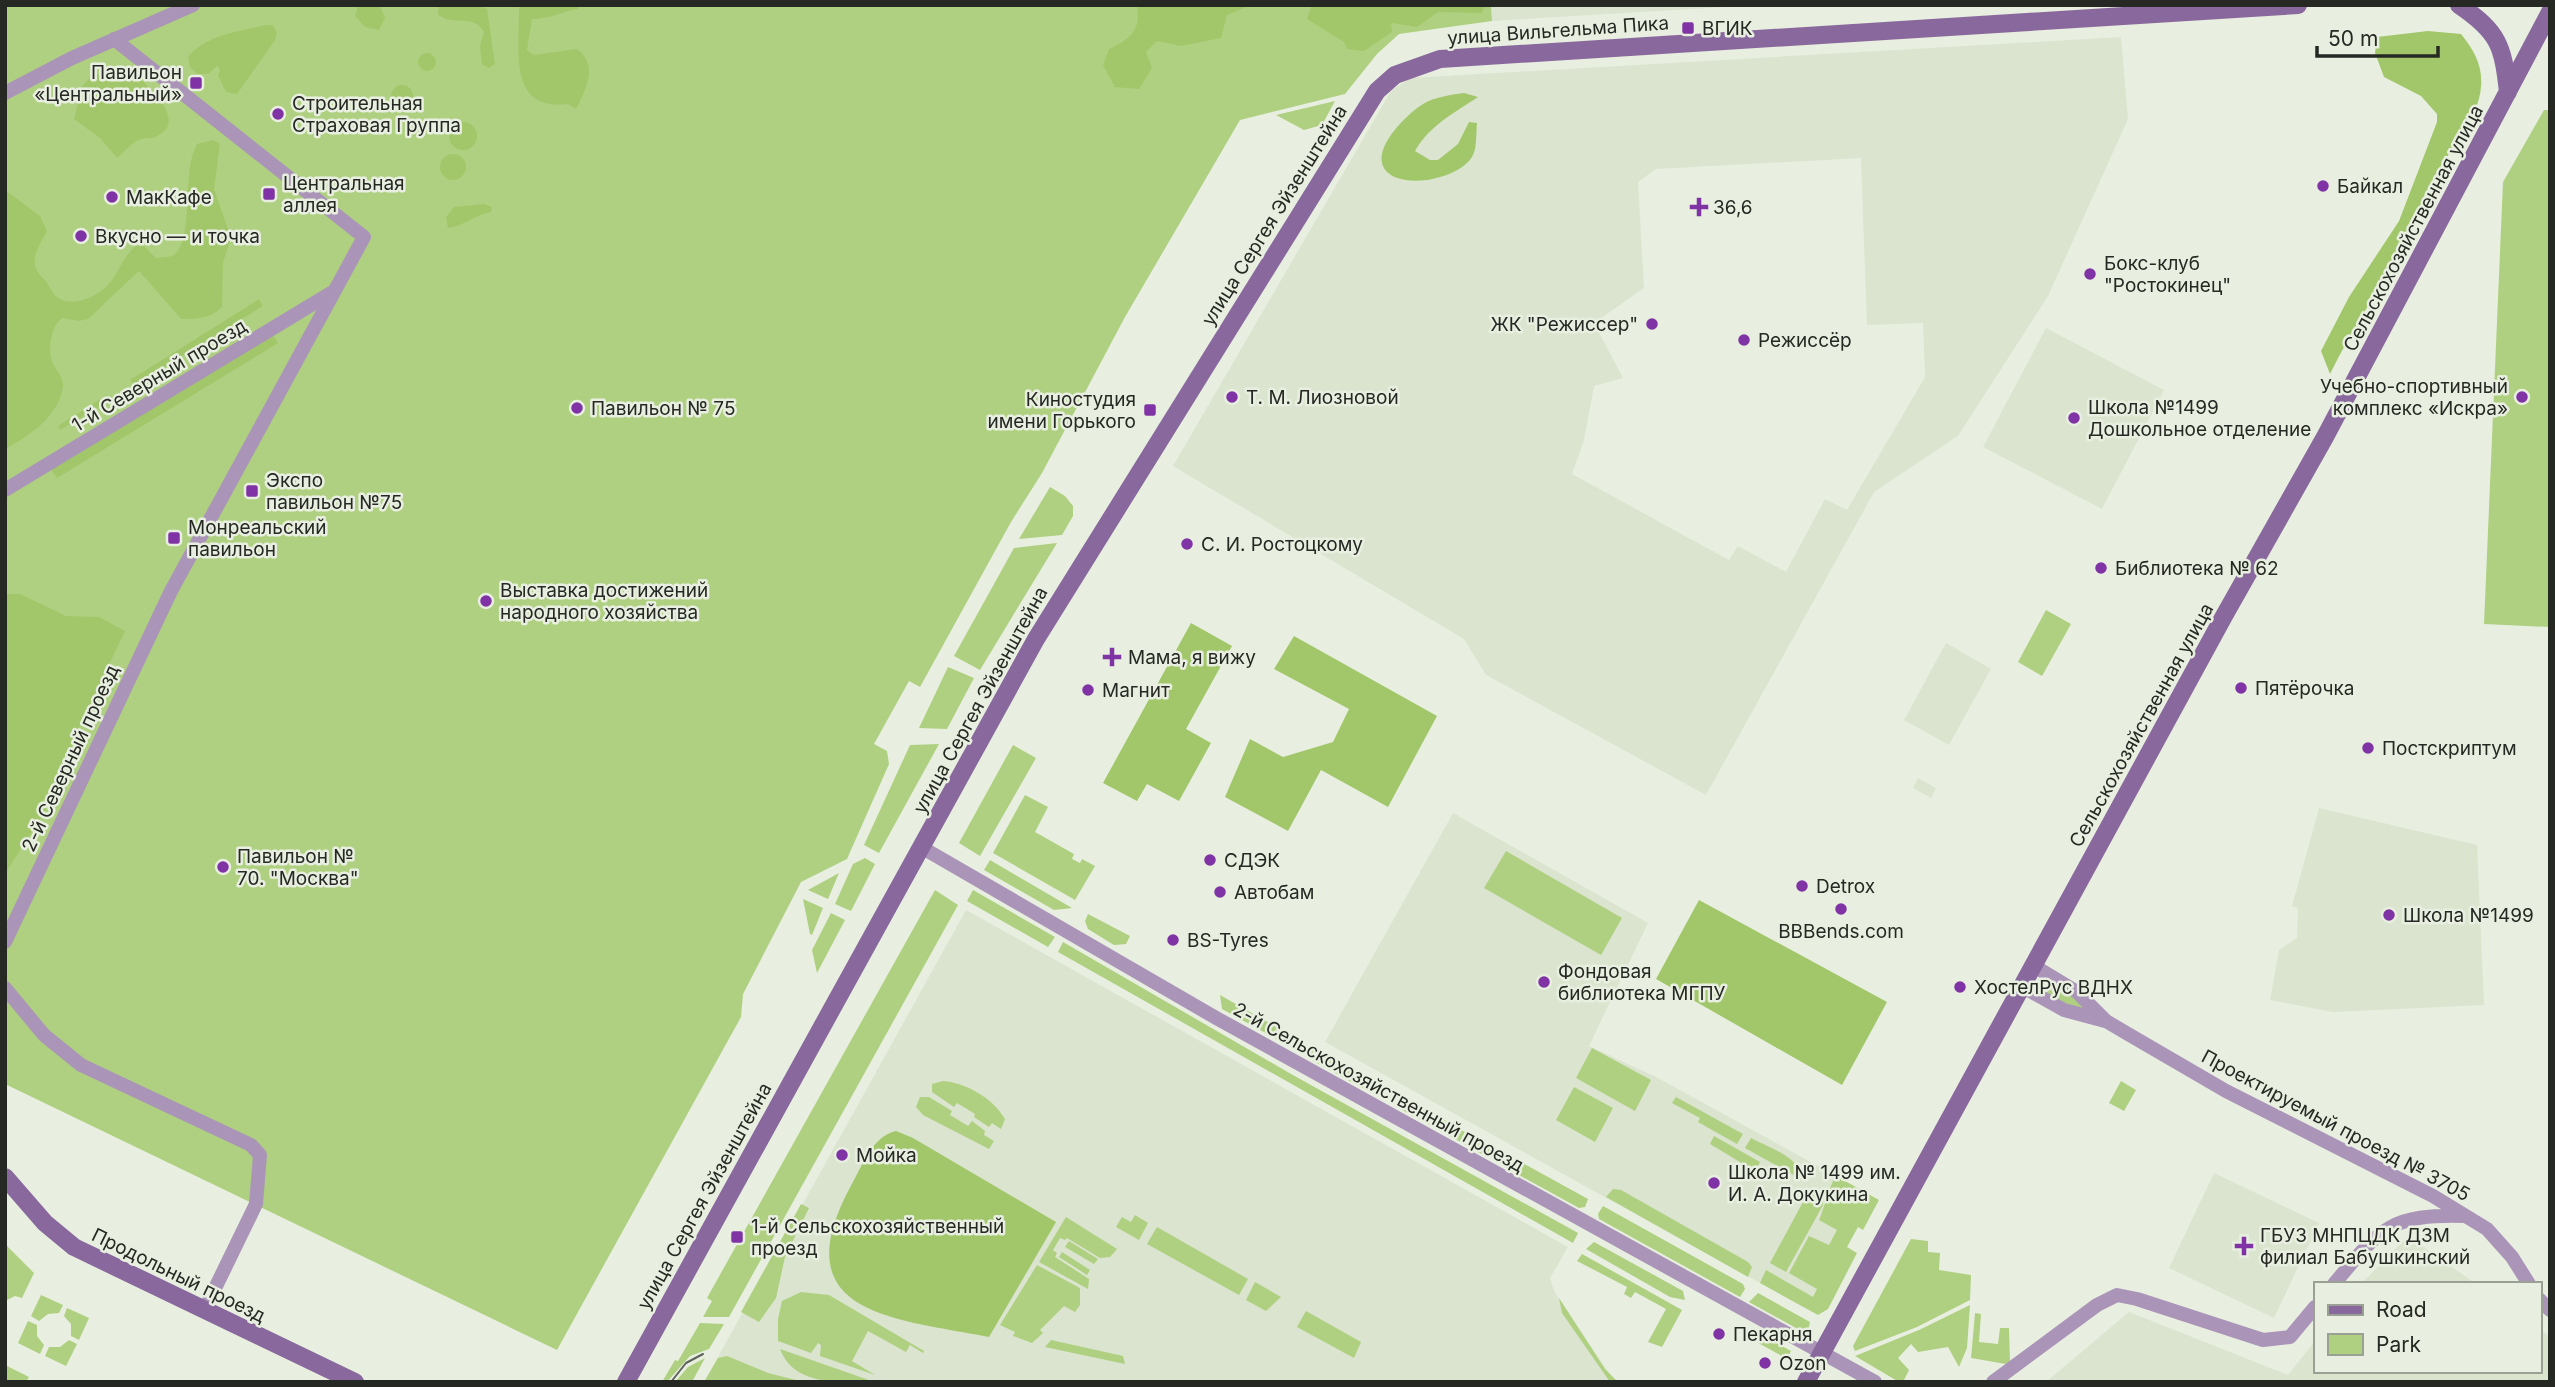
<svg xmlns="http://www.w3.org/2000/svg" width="2555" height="1387" font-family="Inter,sans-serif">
	<rect width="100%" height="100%" fill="#e8efe0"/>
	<!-- built -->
	<path fill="#dae4ce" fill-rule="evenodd" d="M1491,5H1759L1492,21Z
		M2121,37L2128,119L2048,296L1958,436L1874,492L1706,795L1486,675L1464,639L1173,466L1391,91L1410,78ZM1861,158L1867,325L1923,323L1925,377L1847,510L1825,499L1786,572L1738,546L1729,560L1572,474L1584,440L1594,386L1623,378L1594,323L1644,288L1638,182L1656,169Z
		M2046,328L2164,390L2102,509L1983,447Z
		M1946,643L1991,669L1949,745L1904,720Z
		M1918,778L1936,788L1931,798L1913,788Z
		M2319,808L2477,845L2484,1005L2333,1012L2270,1000L2279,950L2297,938L2298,908L2292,906Z
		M1453,813L1648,923L1589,1046L1656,1077L1871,1195L1807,1309L1325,1042Z
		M966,910L1568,1247L1550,1278L1554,1291L1615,1382H704Z
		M2214,1173L2319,1223L2274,1318L2169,1268Z
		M2408,1236L2476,1284H2361Z
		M2129,1312L2288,1375L2315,1341V1371H2539V1329L2550,1336V1382H2046Z"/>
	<!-- green -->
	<path fill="#afd080" d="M5,5H1491L1492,21L1399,34L1377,54L1345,94L1240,120L1125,317L1042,473L1011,522L920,687L909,681L874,744L887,751L889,764L847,859L801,882L743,994L741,1017L557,1350L5,1084Z
		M1335,101L1322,125L1304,130L1276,115Z
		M2544,110H2550V627L2484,624L2503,182Z
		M1050,487L1065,496L1073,506V516L1062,535L1019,539Z
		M1057,543L980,670L954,656L1014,548Z
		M2046,610L2071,624L2042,676L2018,662Z
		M948,667L974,678L947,729L919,728Z
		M939,744L879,853L864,845L910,745Z
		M1013,745L1036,758L980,856L959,843Z
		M1025,795L1048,807L1035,832L1074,854L1072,859L1080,863L1082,859L1095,866L1075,900L993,853Z
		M1506,851L1622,918L1601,955L1484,888Z
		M865,858L875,864L851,911L835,904L853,864Z
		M990,860L1072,908L1054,910L984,870Z
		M839,873L828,899L808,890Z
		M935,890L958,905L729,1317H703L712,1301L707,1298Z
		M973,890L1055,937L1048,947L967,901Z
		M803,899L823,908L812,935L810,934Z
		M831,913L845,920L817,973L812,950Z
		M1088,914L1130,936L1126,944L1114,945L1088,929L1085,921Z
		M1063,942L1291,1074L1578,1233L1573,1243L1058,952Z
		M2053,982L2075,994L2092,1014L2045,996Z
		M1220,995L1301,1041L1295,1047L1289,1046L1222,1009Z
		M1311,1047L1383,1086L1376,1092L1368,1091L1313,1061L1310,1055Z
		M1592,1048L1651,1080L1635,1111L1576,1078Z
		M943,1081C966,1083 993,1098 1005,1119L1001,1129L992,1123L989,1127L974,1117L975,1114L957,1103L954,1107L932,1092V1084Z
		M2121,1081L2136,1090L2124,1111L2109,1103Z
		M1574,1087L1613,1108L1595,1142L1556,1120Z
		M1398,1094L1448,1122L1442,1132L1402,1110L1398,1104Z
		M920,1097H929L952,1111L950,1115L968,1126L972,1121L985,1131L984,1135L994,1141L989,1149L923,1115L916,1107Z
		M1676,1097L1743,1134L1737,1144L1698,1122L1700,1118L1672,1103Z
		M1454,1126L1496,1149L1494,1152L1482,1154L1448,1135Z
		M1714,1136L1760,1162L1755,1171L1710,1144Z
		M1751,1138C1767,1147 1803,1158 1801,1179L1745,1148Z
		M1508,1155L1588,1199L1585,1207L1579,1208L1508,1169L1505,1161Z
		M1836,1176L1879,1200L1863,1230L1858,1227L1847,1247L1857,1253L1828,1309L1818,1315L1760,1283L1766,1270L1813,1297L1817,1289L1789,1273L1809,1236L1829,1245L1837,1230L1819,1220C1826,1204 1827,1191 1836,1176Z
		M1613,1189L1621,1190L1748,1262L1752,1267L1748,1277L1606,1197Z
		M1810,1189L1822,1196L1823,1205L1786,1272L1770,1263Z
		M801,1204L809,1208L785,1257L776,1298L759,1322L741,1312Z
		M1603,1206L1743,1284L1745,1289L1740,1297L1599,1219L1598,1214Z
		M1135,1215L1148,1223L1139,1240L1116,1227L1122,1217L1131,1222Z
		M1066,1217L1117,1249L1110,1257L1100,1258L1067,1238L1065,1240L1060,1238L1053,1250L1057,1253L1055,1257L1089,1279L1088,1289L1039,1262Z
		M1157,1227L1248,1279L1239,1295L1147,1244Z
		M1911,1239L1928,1241V1252L1940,1253L1939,1270L1971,1275L1970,1300L1917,1327L1855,1351L1853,1346Z
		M1069,1241L1098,1259L1094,1264L1065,1247Z
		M1594,1242L1683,1291L1685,1300L1670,1297L1586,1249Z
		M5,1244L34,1273L22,1298L15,1296L5,1301Z
		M1062,1252L1090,1270L1087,1275L1059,1257Z
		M1582,1254L1682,1310L1662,1347L1648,1342L1666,1309L1635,1292L1631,1298L1624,1294L1627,1287L1577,1261Z
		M1037,1265L1080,1288V1305L1075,1312L1064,1306L1040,1330L1043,1333L1032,1343L1013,1336L1015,1332L1000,1325Z
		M1255,1282L1281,1297L1266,1311L1246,1300Z
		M801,1292L829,1295L924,1351L923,1353L910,1345L906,1352L868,1331L852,1361L875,1375L820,1356L821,1345L818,1343L811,1353L778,1341V1319L782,1301Z
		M1758,1293L1810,1322L1808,1331L1796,1328L1749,1302Z
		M41,1295L63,1305L59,1313L48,1314L39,1321L31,1316Z
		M1559,1298L1605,1369L1618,1382H1610L1562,1313Z
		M1970,1305L1967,1348L1959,1367L1948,1347L1918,1352L1911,1344L1898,1358L1909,1370L1903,1382H1899L1855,1356L1919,1330Z
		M67,1308L89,1318L79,1340L71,1336V1324L64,1316Z
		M1306,1311L1361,1342L1354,1358L1297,1327Z
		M1975,1313L1981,1314L1979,1342L1998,1344L2000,1328H2009L2010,1361L2006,1364L1971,1358Z
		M28,1321L37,1325V1336L44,1345L40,1354L18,1343Z
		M700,1323L724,1324L709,1349L690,1356L667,1382H662L675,1360L678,1361Z
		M1757,1332L1791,1351L1787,1359L1753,1340Z
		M69,1340L77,1344L66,1366L45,1356L49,1347H60Z
		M1051,1340L1123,1356L1125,1364L1045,1347Z
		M780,1349L866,1379L874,1382C842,1382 794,1387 780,1349Z
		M727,1356L768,1373L804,1382H704L718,1358Z
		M705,1358L692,1382H675L688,1367Z
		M7,1366L29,1377L26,1382H5Z"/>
	<!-- forest -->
	<path fill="#a2c76a" d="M375,5L381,8L385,18L379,30L365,27L355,16L358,6Z
		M439,5H475L487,9L495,64L489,68L482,64L480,46L484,32C472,12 453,28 438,14Z
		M519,5H579L578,9C561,12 549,19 532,19L527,50L534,55L577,49C599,65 586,89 576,109L568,104C506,112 520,47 519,5Z
		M1137,5H1251L1227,15L1221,38L1181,46L1157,41L1146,52L1152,68L1139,89L1115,87L1103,65L1109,49C1131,38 1141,31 1137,5Z
		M1312,5H1485L1482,13L1438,12L1417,27L1391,23L1392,32L1364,51L1347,49L1344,42L1307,19Z
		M266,25H272L277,32L275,40L237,94L226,92L218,76L220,69L217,66L208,74H197L190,67L188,57C205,35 241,31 266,25Z
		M2428,31L2461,34C2474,50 2483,66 2481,87C2478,122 2448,151 2432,181C2419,204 2411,230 2399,254C2376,294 2350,333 2330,374L2321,351L2349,297L2399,221L2437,122V114L2421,96L2384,77L2375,53L2377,37Z
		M418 62a9 9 0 1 1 18 0a9 9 0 1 1-18 0Z
		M94,74L140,78C153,92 188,123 155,137C150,139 144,137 139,140C131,143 123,153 117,158L100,138L74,119L82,86Z
		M391 96a11 11 0 1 1 22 0a11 11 0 1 1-22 0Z
		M1464,93L1478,97C1454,113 1430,125 1415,151L1430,160H1438L1458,144L1469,122L1477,123C1476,132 1477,147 1473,155C1462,178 1406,190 1387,172C1367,152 1407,114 1423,104C1435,97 1450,95 1464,93Z
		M449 136a14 14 0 1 1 28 0a14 14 0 1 1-28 0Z
		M213,140L220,144L214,189L231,238L223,262L222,307C210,319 196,319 181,319L139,271L88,319L79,321L62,318C52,325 48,346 51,358C53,368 64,376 63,387C59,416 28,437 5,449V190L40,216L47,231C38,248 26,264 44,279C49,284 51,292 57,297C71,308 96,297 107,286C119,274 121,258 136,246H144L156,258C163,257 173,258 177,252C194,230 181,174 197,144Z
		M440 167a13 13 0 1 1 26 0a13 13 0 1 1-26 0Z
		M484,204L492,207L491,212C475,215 464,226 448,228L446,217L454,207Z
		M259,299L263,306L135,385L130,380Z
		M273,335L278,343L57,478L51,470Z
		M107,395L109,401L60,430L58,426Z
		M5,594H20L66,616L99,617L125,631L76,734L55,795L5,874Z
		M1191,623L1232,646L1186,729L1211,743L1179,801L1147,784L1137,801L1103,783Z
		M1294,636L1437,716L1388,807L1321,770L1288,831L1225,797L1250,739L1283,757L1333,742L1349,709L1274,669Z
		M1699,900L1887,1002L1842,1085L1656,979Z
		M896,1131L913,1138L1056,1222L989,1337C893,1318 779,1315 853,1182C863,1164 873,1136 896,1131Z"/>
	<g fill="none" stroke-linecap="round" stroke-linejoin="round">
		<!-- street -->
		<path stroke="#aa94b8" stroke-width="14" d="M5,93L72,58L193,5
			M5,490L331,293
			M921,847L1218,1019L1875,1382
			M5,942L171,591L364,237L114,39
			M2034,966L2077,992L2106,1021L2128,1034L2226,1091L2433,1196L2487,1229L2512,1257L2529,1284
			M2023,987L2064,1010L2105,1021
			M5,988L44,1035L81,1065L251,1145L260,1155L256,1204L204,1311
			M2334,1284C2380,1229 2389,1214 2464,1216
			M2539,1299L2550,1310
			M1993,1382L2097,1305L2117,1295L2137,1299L2263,1340L2290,1337L2315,1307"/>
		<!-- secondary -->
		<path stroke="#89699d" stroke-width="18" d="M2459,5C2499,32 2503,46 2508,92
			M5,1177L45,1223L74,1247L355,1382
			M626,1382L1036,639L1377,91L1395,75L1440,59L2298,5
			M1806,1382L2224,616L2325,437L2550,12"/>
		<!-- tram -->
		<path stroke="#5e625a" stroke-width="2" d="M671,1382L686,1363L703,1354"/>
	</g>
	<!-- markers -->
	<g fill="#7f33a5" stroke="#e8efe0" stroke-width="2.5">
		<rect x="1681" y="21" width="14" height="14" rx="3.5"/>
		<rect x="189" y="76" width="14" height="14" rx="3.5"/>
		<circle cx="278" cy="114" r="7"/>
		<circle cx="2323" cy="186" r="7"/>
		<rect x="262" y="187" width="14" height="14" rx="3.5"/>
		<circle cx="112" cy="197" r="7"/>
		<path d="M1695.5 196.5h7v7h7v7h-7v7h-7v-7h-7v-7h7z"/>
		<circle cx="81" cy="236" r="7"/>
		<circle cx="2090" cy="274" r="7"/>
		<circle cx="1652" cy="324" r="7"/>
		<circle cx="1744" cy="340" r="7"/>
		<circle cx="1232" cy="397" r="7"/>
		<circle cx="2522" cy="397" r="7"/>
		<circle cx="577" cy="408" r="7"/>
		<rect x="1143" y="403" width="14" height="14" rx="3.5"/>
		<circle cx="2074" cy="418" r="7"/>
		<rect x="245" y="484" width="14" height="14" rx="3.5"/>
		<rect x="167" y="531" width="14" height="14" rx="3.5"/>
		<circle cx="1187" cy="544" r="7"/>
		<circle cx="2101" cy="568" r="7"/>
		<circle cx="486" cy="601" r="7"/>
		<path d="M1108.5 646.5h7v7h7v7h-7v7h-7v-7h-7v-7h7z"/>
		<circle cx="2241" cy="688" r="7"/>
		<circle cx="1088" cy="690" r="7"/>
		<circle cx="2368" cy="748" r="7"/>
		<circle cx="1210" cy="860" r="7"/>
		<circle cx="223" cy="867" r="7"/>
		<circle cx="1802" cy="886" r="7"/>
		<circle cx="1220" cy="892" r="7"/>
		<circle cx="1841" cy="909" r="7"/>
		<circle cx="2389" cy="915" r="7"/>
		<circle cx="1173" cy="940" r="7"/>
		<circle cx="1544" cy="982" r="7"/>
		<circle cx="1960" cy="987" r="7"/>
		<circle cx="842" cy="1155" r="7"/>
		<circle cx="1714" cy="1183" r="7"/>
		<rect x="730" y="1230" width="14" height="14" rx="3.5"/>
		<path d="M2240.5 1235.5h7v7h7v7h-7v7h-7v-7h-7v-7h7z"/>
		<circle cx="1719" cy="1334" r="7"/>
		<circle cx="1765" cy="1363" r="7"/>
	</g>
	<g text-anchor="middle" stroke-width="5" stroke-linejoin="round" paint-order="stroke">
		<!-- poi labels -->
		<g font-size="19" fill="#262923" stroke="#e8efe0" text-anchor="start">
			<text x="1702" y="35">ВГИК</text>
			<text x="182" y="79" text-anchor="end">Павильон<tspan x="182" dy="22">«Центральный»</tspan></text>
			<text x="292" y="110">Строительная<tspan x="292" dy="22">Страховая Группа</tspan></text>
			<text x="283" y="190">Центральная<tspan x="283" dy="22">аллея</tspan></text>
			<text x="2337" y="193">Байкал</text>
			<text x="126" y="204">МакКафе</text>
			<text x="1713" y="214">36,6</text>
			<text x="95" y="243">Вкусно — и точка</text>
			<text x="2104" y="270">Бокс-клуб<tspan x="2104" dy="22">"Ростокинец"</tspan></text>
			<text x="1638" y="331" text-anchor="end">ЖК "Режиссер"</text>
			<text x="1758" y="347">Режиссёр</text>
			<text x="2508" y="393" text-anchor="end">Учебно-спортивный<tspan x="2508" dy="22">комплекс «Искра»</tspan></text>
			<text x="1246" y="404">Т. М. Лиозновой</text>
			<text x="1136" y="406" text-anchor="end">Киностудия<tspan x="1136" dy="22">имени Горького</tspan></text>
			<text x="2088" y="414">Школа №1499<tspan x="2088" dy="22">Дошкольное отделение</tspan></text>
			<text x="591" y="415">Павильон № 75</text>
			<text x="266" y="487">Экспо<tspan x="266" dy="22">павильон №75</tspan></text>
			<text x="188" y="534">Монреальский<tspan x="188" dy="22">павильон</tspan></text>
			<text x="1201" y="551">С. И. Ростоцкому</text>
			<text x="2115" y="575">Библиотека № 62</text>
			<text x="500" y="597">Выставка достижений<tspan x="500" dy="22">народного хозяйства</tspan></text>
			<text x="1128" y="664">Мама, я вижу</text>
			<text x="2255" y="695">Пятёрочка</text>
			<text x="1102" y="697">Магнит</text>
			<text x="2382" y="755">Постскриптум</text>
			<text x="237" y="863">Павильон №<tspan x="237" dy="22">70. "Москва"</tspan></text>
			<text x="1224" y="867">СДЭК</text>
			<text x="1816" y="893">Detrox</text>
			<text x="1234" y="899">Автобам</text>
			<text x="2403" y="922">Школа №1499</text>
			<text x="1841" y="938" text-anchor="middle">BBBends.com</text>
			<text x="1187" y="947">BS-Tyres</text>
			<text x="1558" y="978">Фондовая<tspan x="1558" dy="22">библиотека МГПУ</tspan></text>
			<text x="1974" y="994">ХостелРус ВДНХ</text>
			<text x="856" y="1162">Мойка</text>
			<text x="1728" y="1179">Школа № 1499 им.<tspan x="1728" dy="22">И. А. Докукина</tspan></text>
			<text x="751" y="1233">1-й Сельскохозяйственный<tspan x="751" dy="22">проезд</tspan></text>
			<text x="2260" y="1242">ГБУЗ МНПЦДК ДЗМ<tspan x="2260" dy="22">филиал Бабушкинский</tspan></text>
			<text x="1733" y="1341">Пекарня</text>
			<text x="1779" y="1370">Ozon</text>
		</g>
		<!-- street labels -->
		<g font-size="19" fill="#262923" stroke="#e8efe0">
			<text transform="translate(1558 30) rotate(-4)" y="7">улица Вильгельма Пика</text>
			<text transform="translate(1274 215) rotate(-58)" y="7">улица Сергея Эйзенштейна</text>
			<text transform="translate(2413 228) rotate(-62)" y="7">Сельскохозяйственная улица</text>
			<text transform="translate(159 375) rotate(-31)" y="7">1-й Северный проезд</text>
			<text transform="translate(980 700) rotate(-61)" y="7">улица Сергея Эйзенштейна</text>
			<text transform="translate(2141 725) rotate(-61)" y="7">Сельскохозяйственная улица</text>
			<text transform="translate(70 758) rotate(-65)" y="7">2-й Северный проезд</text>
			<text transform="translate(1379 1087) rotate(29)" y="7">2-й Сельскохозяйственный проезд</text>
			<text transform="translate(2336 1125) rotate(28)" y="7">Проектируемый проезд № 3705</text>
			<text transform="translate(704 1196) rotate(-61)" y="7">улица Сергея Эйзенштейна</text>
			<text transform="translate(179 1275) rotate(26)" y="7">Продольный проезд</text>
		</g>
	</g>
	<!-- border -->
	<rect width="2555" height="1387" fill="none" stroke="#262923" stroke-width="14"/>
	<!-- legend -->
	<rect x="2314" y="1282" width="228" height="91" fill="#e8efe0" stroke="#9aa094" stroke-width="2"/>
	<rect x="2328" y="1305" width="35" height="10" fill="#89699d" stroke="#9aa094" stroke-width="2"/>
	<text x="2376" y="1317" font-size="21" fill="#262923">Road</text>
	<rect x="2328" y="1334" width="35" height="21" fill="#afd080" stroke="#9aa094" stroke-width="2"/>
	<text x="2376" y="1352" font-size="21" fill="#262923">Park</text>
	<!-- scale -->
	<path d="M2317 46v10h121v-10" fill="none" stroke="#262923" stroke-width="3.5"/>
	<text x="2328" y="46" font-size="21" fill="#262923" stroke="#e8efe0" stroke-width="5" paint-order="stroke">50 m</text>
</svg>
